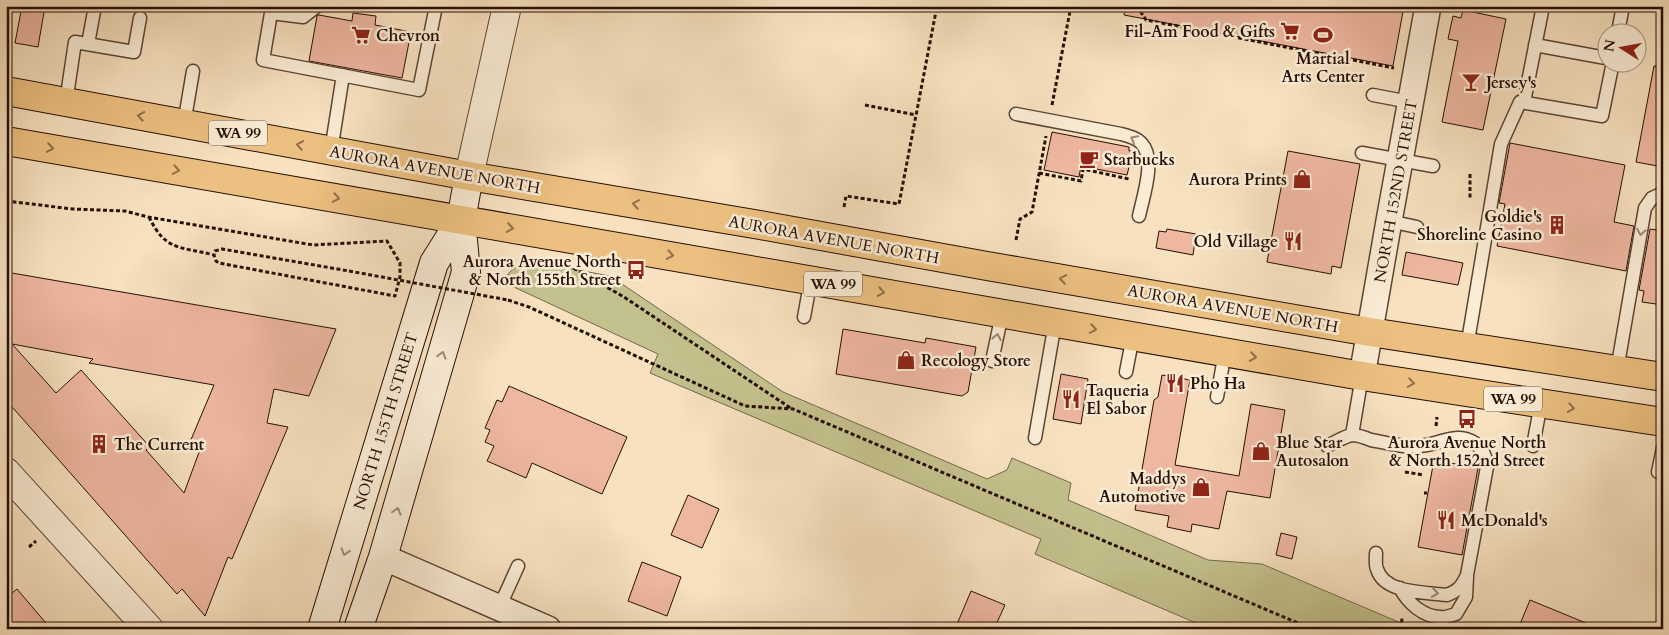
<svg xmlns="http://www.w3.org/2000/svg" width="1669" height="635" font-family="Cardo,serif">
	<rect width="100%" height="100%" fill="#f7e1bf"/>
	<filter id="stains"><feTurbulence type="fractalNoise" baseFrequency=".004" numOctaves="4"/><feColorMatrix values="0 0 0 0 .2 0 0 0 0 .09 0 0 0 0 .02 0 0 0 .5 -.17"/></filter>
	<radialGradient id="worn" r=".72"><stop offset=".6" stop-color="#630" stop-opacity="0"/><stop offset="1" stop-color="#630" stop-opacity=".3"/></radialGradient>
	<!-- green -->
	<path fill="#c3c18d" stroke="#75684a" d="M535,262L610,276L783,392L987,479L1007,470L1012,458L1071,483L1068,500L1208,560L1262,564L1415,629H1210L1035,554L1041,539L650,373L658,354L503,282C510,268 520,264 535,262Z"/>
	<!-- building -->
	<path fill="#eeb7a0" stroke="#270f06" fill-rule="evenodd" d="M22,6H45L38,47L15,43Z
		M1125,6H1404L1393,66L1124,15Z
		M1463,10L1506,19L1483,130L1442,122L1458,41L1448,39L1453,16L1461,18Z
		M353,13L376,16L375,25L411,32L402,78L309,61L317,16L319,15L352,21Z
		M1654,66H1663V167L1636,162Z
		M1052,132L1129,147V151H1133L1127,175L1081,166L1079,177L1044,170Z
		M1510,143L1625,165L1614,222L1634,226L1626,271L1497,246L1505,204L1499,203Z
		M1288,151L1360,164L1341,268L1332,266L1331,274L1267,262Z
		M1167,229L1196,234L1193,255L1156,248L1159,231L1166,232Z
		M1650,229L1663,231V305L1642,302L1644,291L1639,290Z
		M1406,252L1463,263L1458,285L1402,275Z
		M6,272L336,329L309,396L274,389L267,423L288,427L232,559L228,557L205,616L182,589L177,594L6,400ZM12,344L93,359L89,363L214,385L190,442L201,447L184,493L146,450L150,447L81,370L56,393Z
		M843,329L925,343L926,338L976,347L968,392L962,396L836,374Z
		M1061,374L1088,379L1081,424L1053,419Z
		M1162,375L1190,380L1175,465L1239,476L1251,404L1285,410L1270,498L1227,491L1219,529L1192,524L1191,532L1167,527L1169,516L1135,510L1154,400L1158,397Z
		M509,386L627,437L602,494L532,463L526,478L487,461L494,446L485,442L490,430L485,428L497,400L502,402Z
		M1434,460L1478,468L1462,555L1418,547Z
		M688,495L719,509L702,548L671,535Z
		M1281,533L1297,537L1292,559L1276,555Z
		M642,562L681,577L667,616L628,601Z
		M17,589L51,629H6V598Z
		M971,591L1005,605L994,629H955Z
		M1530,600L1598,628V629H1518Z"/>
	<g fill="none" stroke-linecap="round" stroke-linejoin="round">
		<!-- service casing -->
		<g stroke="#5b4434" stroke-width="15">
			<path id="service" d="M317,6L303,17L271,13L263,60L419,90L436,6
				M1618,32L1623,6
				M88,44L95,6
				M1535,45L1606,58
				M1373,95L1410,102
				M66,102L75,42L134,52L140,18
				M1524,102L1543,6
				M1016,114L1121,134C1129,136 1137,138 1142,144C1156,160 1143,197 1139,216
				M184,124L193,71
				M331,151L343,75
				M1362,153L1433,166
				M1389,221L1417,227
				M804,317L811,279
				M1467,347L1501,144L1520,102L1602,116L1613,62
				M992,361L1002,314
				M1617,370L1645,208L1652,198L1663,193
				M1126,372L1133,336
				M1217,397L1225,352
				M1352,435L1362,376
				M1035,438L1055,323
				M1327,446C1334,443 1345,436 1352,435C1358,435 1366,438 1371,440C1388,443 1403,448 1420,446C1436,445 1450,435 1466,439C1480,443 1486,454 1487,467L1467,575C1462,586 1458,591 1447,595C1426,592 1384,594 1377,569C1375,565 1376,558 1376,553
				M1533,446L1541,403
				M1658,472L1663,448
				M1400,588C1408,603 1423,617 1441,617C1445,618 1452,615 1456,614L1466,597L1467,577
				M499,608L518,566"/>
		</g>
		<!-- minor casing -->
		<g stroke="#5b4434" stroke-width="28">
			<path id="minor" d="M1362,376L1389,221L1428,6
				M383,557L548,629"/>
		</g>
		<!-- tertiary casing -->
		<g stroke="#5b4434" stroke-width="30">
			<path id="tertiary" d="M469,176L507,6
				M6,472L149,629"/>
		</g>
		<!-- secondary casing -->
		<g stroke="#270f06" stroke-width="30">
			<path id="secondary" d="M322,629L434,263L461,220
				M358,629L383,557L466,272L461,220L469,176"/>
		</g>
		<!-- trunk casing -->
		<g stroke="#270f06" stroke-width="30">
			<path id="trunk" d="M6,91L469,176L760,225L987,266L1370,332L1663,377
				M6,141L1362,376L1663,422"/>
		</g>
		<!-- path -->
		<path stroke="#270f06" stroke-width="3" stroke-dasharray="4 2.5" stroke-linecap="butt" d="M1137,6L1146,20L1394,68
			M865,105L916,115
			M1052,105L1071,6
			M1039,173L1081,181L1083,169L1129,179V181
			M1470,174V198
			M6,201L73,209L125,211L148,217L313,245L387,241L400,263V277L395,296L219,263L216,261L214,255L215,251L222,249L349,271
			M844,207L846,196L899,204L937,6
			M149,217C166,252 180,246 214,255
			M1016,240L1020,219L1032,212L1046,136
			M568,265L624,297L792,409
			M508,300L529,307L745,406L793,409L1312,629
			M1436,426L1437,417
			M1405,472L1424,475
			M1424,493H1427
			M29,547L36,541
			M1401,629L1402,618"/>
		<!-- service -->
		<use href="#service" stroke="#faecd5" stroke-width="12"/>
		<!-- minor -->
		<use href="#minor" stroke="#faecd5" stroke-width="25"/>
		<!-- tertiary -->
		<use href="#tertiary" stroke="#faecd5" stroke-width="28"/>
		<!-- secondary -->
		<use href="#secondary" stroke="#faecd5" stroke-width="28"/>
		<!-- trunk -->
		<use href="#trunk" stroke="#ecc080" stroke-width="28"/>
		<!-- path-bridge -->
		<path stroke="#270f06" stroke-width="3" stroke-dasharray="4 2.5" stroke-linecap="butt" d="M349,271L508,300"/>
	</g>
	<!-- one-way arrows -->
	<defs><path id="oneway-chevron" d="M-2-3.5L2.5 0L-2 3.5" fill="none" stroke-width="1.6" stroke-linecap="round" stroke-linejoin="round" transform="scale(1.25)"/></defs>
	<g stroke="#937049">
		<use href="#oneway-chevron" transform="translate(141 116) rotate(-170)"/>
		<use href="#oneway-chevron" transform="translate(300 145) rotate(-170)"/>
		<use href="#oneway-chevron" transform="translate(50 148) rotate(10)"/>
		<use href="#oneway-chevron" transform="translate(176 170) rotate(10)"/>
		<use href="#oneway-chevron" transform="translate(336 198) rotate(10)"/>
		<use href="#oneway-chevron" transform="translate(636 204) rotate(-170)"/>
		<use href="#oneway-chevron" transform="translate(510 228) rotate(9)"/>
		<use href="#oneway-chevron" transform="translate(670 255) rotate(10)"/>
		<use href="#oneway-chevron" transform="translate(1063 279) rotate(-170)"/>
		<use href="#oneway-chevron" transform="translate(881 292) rotate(10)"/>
		<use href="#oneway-chevron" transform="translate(1093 329) rotate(10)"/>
		<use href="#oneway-chevron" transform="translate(1253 357) rotate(9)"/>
		<use href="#oneway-chevron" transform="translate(1411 383) rotate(9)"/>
		<use href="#oneway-chevron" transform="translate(1571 408) rotate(9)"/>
	</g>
	<g stroke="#9b8978">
		<use href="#oneway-chevron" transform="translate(1134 139) rotate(-152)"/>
		<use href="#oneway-chevron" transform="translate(1641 232) rotate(100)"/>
		<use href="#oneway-chevron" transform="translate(997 337) rotate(-79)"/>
		<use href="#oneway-chevron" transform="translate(442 355) rotate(-74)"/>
		<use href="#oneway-chevron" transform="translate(397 511) rotate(-74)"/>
		<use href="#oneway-chevron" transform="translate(345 552) rotate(107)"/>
		<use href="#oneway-chevron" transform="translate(1435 593) rotate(8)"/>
	</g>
	<!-- icons -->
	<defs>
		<g id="supermarket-bare" transform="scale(1.5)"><path d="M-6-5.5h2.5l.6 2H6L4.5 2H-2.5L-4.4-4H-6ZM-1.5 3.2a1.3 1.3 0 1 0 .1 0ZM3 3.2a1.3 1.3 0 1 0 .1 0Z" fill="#8f2418" stroke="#faecd5" stroke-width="2.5" paint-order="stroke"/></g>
		<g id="stadium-bare" transform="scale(1.5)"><path d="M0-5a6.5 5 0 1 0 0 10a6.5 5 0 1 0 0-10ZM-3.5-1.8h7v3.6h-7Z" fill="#8f2418" stroke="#faecd5" stroke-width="2.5" paint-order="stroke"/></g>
		<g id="bar-bare" transform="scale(1.5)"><path d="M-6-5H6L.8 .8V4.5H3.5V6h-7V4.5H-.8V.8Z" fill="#8f2418" stroke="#faecd5" stroke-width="2.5" paint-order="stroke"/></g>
		<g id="cafe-bare" transform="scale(1.5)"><path d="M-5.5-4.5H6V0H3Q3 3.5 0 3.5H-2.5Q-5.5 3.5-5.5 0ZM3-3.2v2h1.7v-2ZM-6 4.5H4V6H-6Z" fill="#8f2418" stroke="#faecd5" stroke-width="2.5" paint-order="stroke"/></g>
		<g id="shop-bare" transform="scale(1.5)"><path d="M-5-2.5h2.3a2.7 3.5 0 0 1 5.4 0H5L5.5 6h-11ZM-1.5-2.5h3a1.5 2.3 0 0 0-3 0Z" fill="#8f2418" stroke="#faecd5" stroke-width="2.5" paint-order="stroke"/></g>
		<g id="building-bare" transform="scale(1.5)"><path d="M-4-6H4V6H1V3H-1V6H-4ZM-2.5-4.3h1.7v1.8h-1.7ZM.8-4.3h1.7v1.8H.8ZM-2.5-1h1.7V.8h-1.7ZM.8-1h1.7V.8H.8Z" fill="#8f2418" stroke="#faecd5" stroke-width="2.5" paint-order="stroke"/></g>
		<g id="restaurant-bare" transform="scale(1.5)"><path d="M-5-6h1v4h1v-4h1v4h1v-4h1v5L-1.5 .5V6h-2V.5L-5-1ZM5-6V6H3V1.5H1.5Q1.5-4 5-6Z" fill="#8f2418" stroke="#faecd5" stroke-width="2.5" paint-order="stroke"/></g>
		<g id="bus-bare" transform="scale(1.5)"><path d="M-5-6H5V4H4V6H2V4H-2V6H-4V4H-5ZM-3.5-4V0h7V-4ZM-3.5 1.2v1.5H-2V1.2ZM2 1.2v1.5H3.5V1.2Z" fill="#8f2418" stroke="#faecd5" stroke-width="2.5" paint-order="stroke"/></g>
	</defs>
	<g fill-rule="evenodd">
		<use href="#supermarket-bare" x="1290" y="31"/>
		<use href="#supermarket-bare" x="361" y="35"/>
		<use href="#stadium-bare" x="1323" y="35"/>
		<use href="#bar-bare" x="1471" y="82"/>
		<use href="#cafe-bare" x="1089" y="159"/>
		<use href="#shop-bare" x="1302" y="179"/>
		<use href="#building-bare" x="1557" y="225"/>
		<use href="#restaurant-bare" x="1293" y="241"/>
		<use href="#bus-bare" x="636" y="270"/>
		<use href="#shop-bare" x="906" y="360"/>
		<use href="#restaurant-bare" x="1175" y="383"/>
		<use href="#restaurant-bare" x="1071" y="399"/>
		<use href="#bus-bare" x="1467" y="419"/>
		<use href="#building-bare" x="99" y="444"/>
		<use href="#shop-bare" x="1261" y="451"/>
		<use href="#shop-bare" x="1201" y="487"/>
		<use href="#restaurant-bare" x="1446" y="520"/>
	</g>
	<g text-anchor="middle" stroke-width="5" stroke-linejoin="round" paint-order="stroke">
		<!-- shield labels -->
		<g fill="#faecd5" stroke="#665144" stroke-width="1">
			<rect x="209" y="120.5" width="58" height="25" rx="4"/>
			<rect x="804" y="271.5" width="58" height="25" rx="4"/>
			<rect x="1484" y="386.5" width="58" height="25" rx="4"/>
		</g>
		<g font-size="15" font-weight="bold" fill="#270f06">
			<text x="238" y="138">WA 99</text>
			<text x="833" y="289">WA 99</text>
			<text x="1513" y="404">WA 99</text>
		</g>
		<!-- poi labels -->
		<g font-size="16" font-weight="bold" fill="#270f06" stroke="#faecd5" text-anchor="start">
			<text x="1275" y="37" text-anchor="end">Fil-Am Food &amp; Gifts</text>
			<text x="376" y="41">Chevron</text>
			<text x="1323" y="64" text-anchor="middle">Martial<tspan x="1323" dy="18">Arts Center</tspan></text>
			<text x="1486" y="88">Jersey's</text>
			<text x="1104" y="165">Starbucks</text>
			<text x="1287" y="185" text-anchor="end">Aurora Prints</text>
			<text x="1542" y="222" text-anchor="end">Goldie's<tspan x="1542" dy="18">Shoreline Casino</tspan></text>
			<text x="1278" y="247" text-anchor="end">Old Village</text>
			<text x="621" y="267" text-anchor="end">Aurora Avenue North<tspan x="621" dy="18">&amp; North 155th Street</tspan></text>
			<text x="921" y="366">Recology Store</text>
			<text x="1190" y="389">Pho Ha</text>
			<text x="1086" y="396">Taqueria<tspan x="1086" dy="18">El Sabor</tspan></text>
			<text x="1276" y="448">Blue Star<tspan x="1276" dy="18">Autosalon</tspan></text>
			<text x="1467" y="448" text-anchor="middle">Aurora Avenue North<tspan x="1467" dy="18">&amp; North 152nd Street</tspan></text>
			<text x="114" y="450">The Current</text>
			<text x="1186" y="484" text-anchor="end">Maddys<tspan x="1186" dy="18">Automotive</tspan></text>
			<text x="1461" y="526">McDonald's</text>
		</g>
		<!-- street labels -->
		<g font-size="16" fill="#270f06" stroke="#faecd5">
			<text transform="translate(435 169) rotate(10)" y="6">AURORA AVENUE NORTH</text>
			<text transform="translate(1395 191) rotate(-80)" y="6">NORTH 152ND STREET</text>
			<text transform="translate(834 239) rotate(10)" y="6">AURORA AVENUE NORTH</text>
			<text transform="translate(1233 308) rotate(10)" y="6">AURORA AVENUE NORTH</text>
			<text transform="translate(385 421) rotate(-73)" y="6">NORTH 155TH STREET</text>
		</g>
	</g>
	<!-- margin -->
	<rect width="1669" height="635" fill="none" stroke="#f7e1bf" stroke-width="25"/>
	<rect x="8" y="8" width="1654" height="620" fill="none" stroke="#270f06" stroke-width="2.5"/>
	<rect x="12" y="12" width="1644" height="610" fill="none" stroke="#270f06"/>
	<!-- north arrow -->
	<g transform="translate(1622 48) rotate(281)"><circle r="24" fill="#faecd5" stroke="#a69482"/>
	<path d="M0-4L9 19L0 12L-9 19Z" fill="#8f2418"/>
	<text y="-8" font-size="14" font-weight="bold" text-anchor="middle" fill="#270f06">N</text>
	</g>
	<rect width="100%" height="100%" filter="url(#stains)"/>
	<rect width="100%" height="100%" fill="url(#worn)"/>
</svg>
